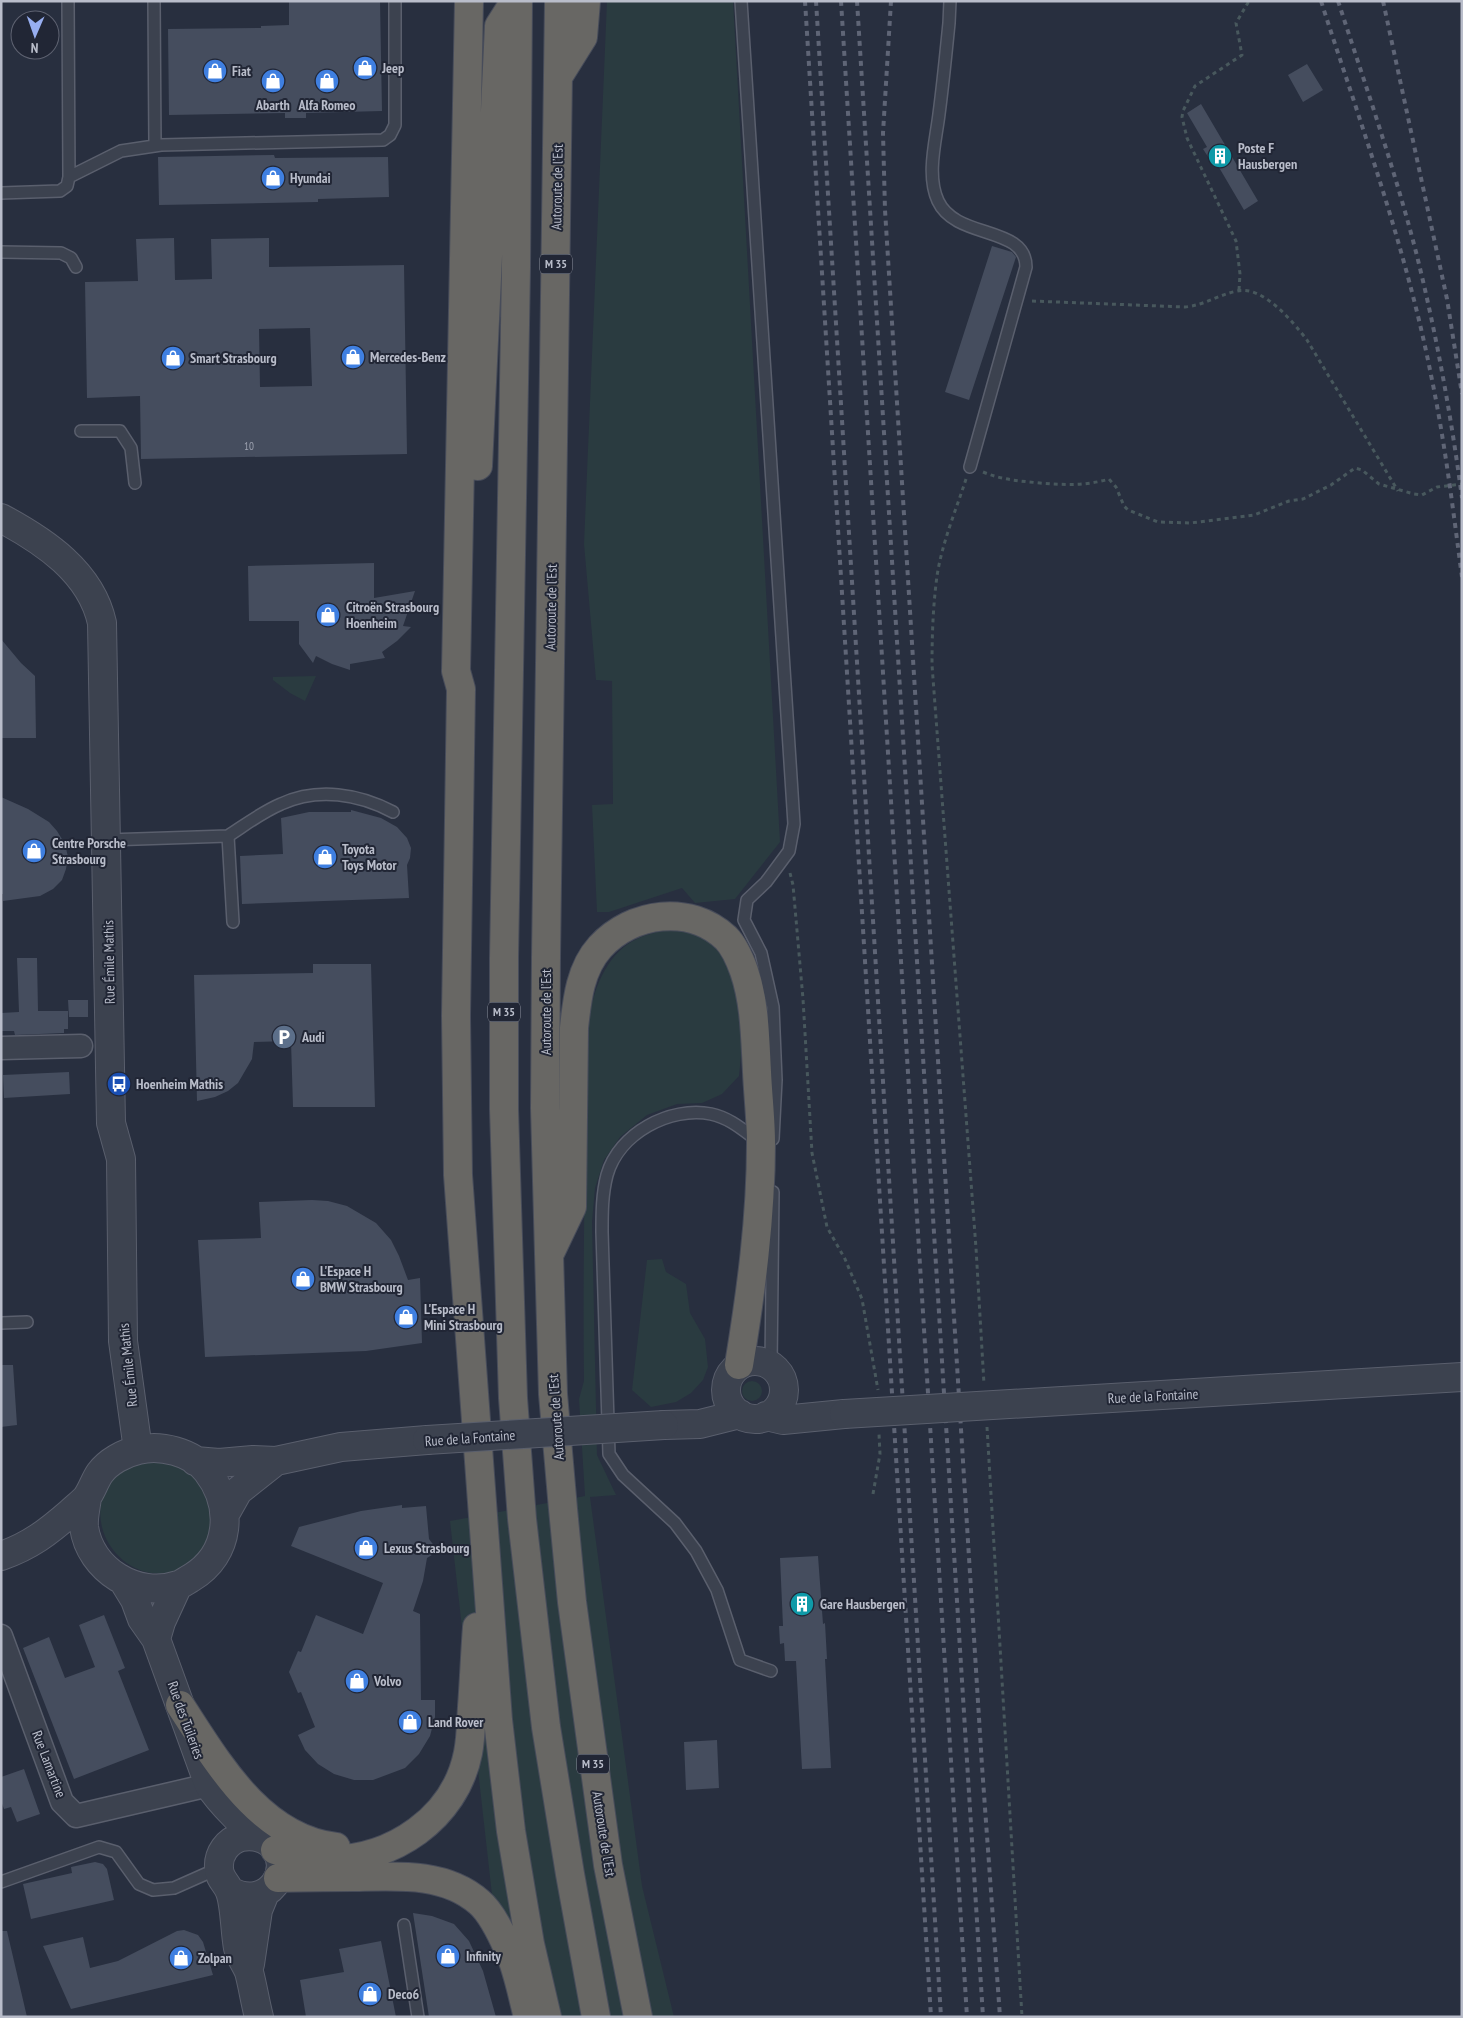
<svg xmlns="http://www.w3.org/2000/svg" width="1463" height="2018" font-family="'PT Sans Narrow',sans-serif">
	<rect width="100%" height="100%" fill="#282f3f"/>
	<!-- green -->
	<path fill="#2a3b40" d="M607,1H733L780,842L735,899L695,903L682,888L609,912H597L592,805L613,804L612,681L596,680L584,544Z
		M316,676L305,701L290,693L273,680V677Z
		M677,928L704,937L730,963L739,1001L742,1046L739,1076L722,1094L702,1103L677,1104L647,1115L620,1137L604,1160L595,1188L592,1222L597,1455L616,1495L590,1497L642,1886L674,2017H518L498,1948L450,1521L585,1496L579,1399L584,1381C583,1302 584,1224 585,1145C586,1092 578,1016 605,970C623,939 644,934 677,928Z
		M662,1259L666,1272L686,1284L690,1313L705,1339L708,1367L703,1380L691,1393L676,1402L651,1407L632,1390L647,1260Z
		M742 1391a10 10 0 1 1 20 0a10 10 0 1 1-20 0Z
		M143,1460L181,1462L216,1501L205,1553C196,1559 186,1567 176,1571C167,1575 155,1574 146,1572C108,1562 85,1514 112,1481C121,1471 131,1466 143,1460Z"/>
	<!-- building -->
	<path fill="#454d5e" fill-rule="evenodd" d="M289,1H380L382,111L306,113V118H285V113L169,115L168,29L261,28V26L289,25Z
		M1307,64L1323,90L1303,102L1288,75Z
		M1201,104L1258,201L1244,210L1217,164L1214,166L1203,149L1207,147L1187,113Z
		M274,155L275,158L388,157L389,197L318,199V202L159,205L158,157Z
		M174,238L175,280L212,279L211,239L269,238V267L404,265L407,454L141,459L140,396L87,398L85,282L138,281L136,239ZM310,328L312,386L260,387L259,329Z
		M992,246L1012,252L1016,257L969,400L945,392Z
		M374,563V598L415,591L403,626L411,627L397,641L382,652L385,658L350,664V670L332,664L316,656L313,663L299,644V621H249L248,566Z
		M1,639L21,663L35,676L36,738H1Z
		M1,797L28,809L49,822L57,831L65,844L68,857L66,869L62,880L53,889L40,896L3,901V894H1Z
		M351,810L381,818L397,827L407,838L411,848L410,858L407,865L409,898L242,904L240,856L283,854L281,818L309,812H351Z
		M17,958H37L38,1011H68V1029H64V1033L15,1035L14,1031H1V1013L19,1012Z
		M313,964H371L375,1107H293L291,1041L254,1042L252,1059L238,1083L228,1091L215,1097L197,1101L194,975L313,973Z
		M68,1000H88V1017H69Z
		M69,1072L70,1094L4,1098L3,1075Z
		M312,1200L328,1201L347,1206L376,1223L391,1240L399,1256L408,1280L420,1278L422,1343L366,1351L205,1357L198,1240L261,1238L259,1202Z
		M1,1365H13L17,1425L1,1427Z
		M402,1505V1508L426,1506L429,1539L435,1547V1553L427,1558L423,1581L413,1611L420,1614L421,1700H435V1717L430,1736L419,1754L405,1768L373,1780H354L334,1774L318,1764L305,1750L298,1735L315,1727L301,1692L298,1693L289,1672L298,1651L301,1652L316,1615L363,1634L383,1583L291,1546L299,1527L361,1511Z
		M818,1556L823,1624L825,1623L827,1659H825L831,1768L802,1769L796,1661H785L784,1643L780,1644L779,1626H783L780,1558Z
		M104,1615L125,1668L118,1671L149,1750L74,1779L23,1648L49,1637L65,1678L95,1667L79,1625Z
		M717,1740L719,1788L686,1790L684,1742Z
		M24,1769L40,1814L17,1822L11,1807L4,1809L1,1801V1777Z
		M95,1862L103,1864L107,1869L114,1900L31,1919L23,1884L72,1873L71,1867Z
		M413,1913L432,1916L454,1924L469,1941L483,1971L496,2017H429Z
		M184,1930L198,1935L203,1942L213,1975L71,2009L43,1946L83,1937L90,1968L118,1961L177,1931Z
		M1,1931H7L27,2017H1Z
		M381,1941L396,2017H306L300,1980L344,1972L339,1949Z"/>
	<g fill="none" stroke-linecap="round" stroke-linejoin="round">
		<!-- service casing -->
		<g stroke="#5a5f6d" stroke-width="14">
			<path id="service" d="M154,1L155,146
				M741,1L794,824L789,851L766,882L747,900L744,920L761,953L773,1007L776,1080L773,1139
				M950,1L949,23C946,53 943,84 939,114C936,140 926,175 938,201C956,240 1026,225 1026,267L970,467
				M69,177L121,151L161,145L383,140L390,135L395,125V1
				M1,193L60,191L67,186L69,177L68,1
				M1,252L61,253L71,258L76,267
				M81,431H120L131,448L135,483
				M228,836C245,825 262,812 281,804C318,787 359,794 393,812
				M107,840L228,836L233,922
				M758,1141C743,1130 730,1118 711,1114C670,1106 619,1133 607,1175C602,1194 602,1213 602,1232L609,1454L623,1475L675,1523L696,1551L717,1590L740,1660L771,1671
				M1,1323L27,1322
				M771,1366L773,1192
				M1,1882L99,1847L116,1852L139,1884L153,1890L174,1888L219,1868
				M404,1925L418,2017"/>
		</g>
		<!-- minor casing -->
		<g stroke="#5a5f6d" stroke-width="25">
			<path id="minor" d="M1,1048L81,1046
				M1,1636L62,1802L76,1816L209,1785"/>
		</g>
		<!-- tertiary casing -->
		<g stroke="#5a5f6d" stroke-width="30">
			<path id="tertiary" d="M1,518C44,541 91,572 102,623L111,1123L121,1159L123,1341L138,1450
				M726 1390a29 29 0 1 1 58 0a29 29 0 1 1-58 0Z
				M766,1416L783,1420L844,1414
				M664,1425L700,1424L740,1414
				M195,1461L219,1463L253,1460L276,1461L341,1447L427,1440
				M225,1514L238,1491L276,1461
				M1,1556C30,1546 48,1532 71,1512C76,1507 83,1502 87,1497C92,1490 95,1480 100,1473C108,1462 124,1453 138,1450C160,1444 192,1452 207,1471C234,1506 231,1554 191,1578C187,1580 182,1584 178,1585C137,1599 90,1570 84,1527C83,1518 86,1507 87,1497
				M124,1582L135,1600L142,1619L156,1639L209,1785C221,1805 239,1818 253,1836
				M156,1639L161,1622L178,1585
				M230,1891C267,1912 298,1868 270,1843C262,1837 251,1835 241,1837C227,1841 218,1854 219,1868C219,1879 227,1883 230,1892C235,1905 235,1933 238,1948C240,1957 246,1964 249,1972C253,1987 255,2002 259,2017
				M250,1964L258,1910L265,1893"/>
		</g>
		<!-- trunk casing -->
		<g stroke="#474c5a" stroke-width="30">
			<path id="trunk" d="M469,1L456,671L461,689L456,1016L458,1175L498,1720L511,1831L530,1944L547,2017
				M518,1L516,268L504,958V1109L513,1398L522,1519L546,1727L570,1874L596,2017
				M559,1L546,958L545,1108L549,1254L553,1394L563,1509L572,1602L608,1865L638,2017
				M558,77L583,37L586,1
				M478,466L499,26L515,1
				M551,1251L572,1207L574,1028C577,1000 580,969 600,947C632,912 690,904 726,938C734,946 740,960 744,971C755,1003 755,1037 757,1072C758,1095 761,1120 761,1143C761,1218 751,1292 739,1365
				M180,1705C218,1763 260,1838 336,1847
				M275,1850C293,1854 310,1860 328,1860C393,1860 455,1818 468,1753C471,1738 471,1722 472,1707C474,1680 475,1653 477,1627
				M278,1878C303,1877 329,1877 355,1877C396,1876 445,1872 479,1902C492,1913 502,1935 509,1951C518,1971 522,1995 528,2017"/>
		</g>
		<!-- path -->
		<path stroke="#48585d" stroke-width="3" stroke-dasharray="4 4" stroke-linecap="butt" d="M1239,290L1240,274L1236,241L1187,138L1182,117L1183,111L1195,86L1242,55L1236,23L1249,1
			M1032,301L1185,307C1205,305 1218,295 1237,291C1263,285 1293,322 1307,340L1398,491
			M983,472C1002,480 1020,481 1040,483C1064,485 1086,486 1109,479L1116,487L1124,506L1128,510L1158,522L1190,523L1254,515L1289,501L1303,499L1331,485L1355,468L1362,470L1379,484L1414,494L1422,495L1437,487L1462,484
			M966,479C956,510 942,543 937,576C933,606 932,635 932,665L976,1248L984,1384
			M790,873L793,885L803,999L812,1153L827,1227L845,1259L862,1299L878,1390
			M987,1427L1022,2017
			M873,1494L880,1454L879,1434"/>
		<!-- service -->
		<use href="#service" stroke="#3c424f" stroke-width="11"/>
		<!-- minor -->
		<use href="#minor" stroke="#3c424f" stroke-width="22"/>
		<!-- tertiary -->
		<use href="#tertiary" stroke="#3c424f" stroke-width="28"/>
		<!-- trunk -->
		<use href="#trunk" stroke="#686764" stroke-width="28"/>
		<!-- rail -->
		<path stroke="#5f6576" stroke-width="4" stroke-dasharray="5 5" stroke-linecap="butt" d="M805,1L931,2017
			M816,1L941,2017
			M841,1L967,2017
			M857,1L983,2017
			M891,1L883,133L885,210L982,1766L1000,2017
			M1321,1C1361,125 1406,248 1431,375C1445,442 1453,510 1462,577
			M1338,1C1365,84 1394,167 1416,252C1436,332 1451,415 1462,498
			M1383,1L1447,299L1462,394"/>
		<!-- tertiary-bridge casing -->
		<g stroke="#5a5f6d" stroke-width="30" stroke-linecap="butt">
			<path id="tertiary-bridge" d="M844,1414L1462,1377
				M427,1440L664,1425"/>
		</g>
		<!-- tertiary-bridge -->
		<use href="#tertiary-bridge" stroke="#3c424f" stroke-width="28"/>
	</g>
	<!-- icons -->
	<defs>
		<g id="shop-disc" transform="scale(1.25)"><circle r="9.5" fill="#3f7fe0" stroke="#212635"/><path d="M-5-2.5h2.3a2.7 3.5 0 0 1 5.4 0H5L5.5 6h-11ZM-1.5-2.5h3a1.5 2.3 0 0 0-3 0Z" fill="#fff"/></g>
		<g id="building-disc" transform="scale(1.25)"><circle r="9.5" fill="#0f9aa8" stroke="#212635"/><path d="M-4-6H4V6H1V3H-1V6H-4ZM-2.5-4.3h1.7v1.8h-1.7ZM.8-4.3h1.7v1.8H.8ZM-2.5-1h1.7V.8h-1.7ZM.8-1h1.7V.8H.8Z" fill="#fff"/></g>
		<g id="parking-disc" transform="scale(1.25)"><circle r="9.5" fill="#5c6f8a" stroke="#212635"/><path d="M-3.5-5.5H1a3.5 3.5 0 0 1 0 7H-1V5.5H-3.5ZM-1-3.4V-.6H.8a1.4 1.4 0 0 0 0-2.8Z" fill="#fff"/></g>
		<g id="bus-disc" transform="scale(1.25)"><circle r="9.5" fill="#1a4fb4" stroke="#212635"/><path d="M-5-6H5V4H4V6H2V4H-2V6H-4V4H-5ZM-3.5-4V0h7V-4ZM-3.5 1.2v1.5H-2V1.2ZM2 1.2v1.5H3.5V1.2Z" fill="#fff"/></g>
	</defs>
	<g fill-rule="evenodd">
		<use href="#shop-disc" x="365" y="68"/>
		<use href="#shop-disc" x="215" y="71"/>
		<use href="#shop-disc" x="273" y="81"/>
		<use href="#shop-disc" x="327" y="81"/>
		<use href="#building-disc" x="1220" y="156"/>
		<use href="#shop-disc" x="273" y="178"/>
		<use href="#shop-disc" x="353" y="357"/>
		<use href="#shop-disc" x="173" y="358"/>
		<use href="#shop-disc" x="328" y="615"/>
		<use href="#shop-disc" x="34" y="851"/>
		<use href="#shop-disc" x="325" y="857"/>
		<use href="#parking-disc" x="284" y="1037"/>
		<use href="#bus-disc" x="119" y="1084"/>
		<use href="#shop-disc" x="303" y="1279"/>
		<use href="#shop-disc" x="406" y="1317"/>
		<use href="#shop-disc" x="366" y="1548"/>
		<use href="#building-disc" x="802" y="1604"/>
		<use href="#shop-disc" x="357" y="1681"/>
		<use href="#shop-disc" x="410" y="1722"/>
		<use href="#shop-disc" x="448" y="1956"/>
		<use href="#shop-disc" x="181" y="1958"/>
		<use href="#shop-disc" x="370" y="1994"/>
	</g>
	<g text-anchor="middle" stroke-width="4" stroke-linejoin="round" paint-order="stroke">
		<!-- number labels -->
		<g font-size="11" fill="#9ca1af">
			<text x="249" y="450">10</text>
		</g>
		<!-- shield labels -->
		<g fill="#212635" stroke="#8b909d" stroke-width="1">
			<rect x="540" y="254.5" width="32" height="19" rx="4"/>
			<rect x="488" y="1002.5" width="32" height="19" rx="4"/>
			<rect x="577" y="1754.5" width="32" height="19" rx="4"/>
		</g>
		<g font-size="12" font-weight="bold" fill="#b9bdca">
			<text x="556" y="268">M 35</text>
			<text x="504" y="1016">M 35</text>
			<text x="593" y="1768">M 35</text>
		</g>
		<!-- poi labels -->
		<g font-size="14" font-weight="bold" fill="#b9bdca" stroke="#212635" text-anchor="start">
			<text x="382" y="73">Jeep</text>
			<text x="232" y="76">Fiat</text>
			<text x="273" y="110" text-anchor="middle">Abarth</text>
			<text x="327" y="110" text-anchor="middle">Alfa Romeo</text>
			<text x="1238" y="153">Poste F<tspan x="1238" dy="16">Hausbergen</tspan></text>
			<text x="290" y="183">Hyundai</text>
			<text x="370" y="362">Mercedes-Benz</text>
			<text x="190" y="363">Smart Strasbourg</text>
			<text x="346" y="612">Citroën Strasbourg<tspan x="346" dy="16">Hoenheim</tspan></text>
			<text x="52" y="848">Centre Porsche<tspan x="52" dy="16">Strasbourg</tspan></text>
			<text x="342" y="854">Toyota<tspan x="342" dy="16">Toys Motor</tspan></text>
			<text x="302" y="1042">Audi</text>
			<text x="136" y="1089">Hoenheim Mathis</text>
			<text x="320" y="1276">L'Espace H<tspan x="320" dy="16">BMW Strasbourg</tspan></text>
			<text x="424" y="1314">L'Espace H<tspan x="424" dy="16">Mini Strasbourg</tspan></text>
			<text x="384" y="1553">Lexus Strasbourg</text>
			<text x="820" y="1609">Gare Hausbergen</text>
			<text x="374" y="1686">Volvo</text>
			<text x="428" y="1727">Land Rover</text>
			<text x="466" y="1961">Infinity</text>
			<text x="198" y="1963">Zolpan</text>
			<text x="388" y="1999">Deco6</text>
		</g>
		<!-- street labels -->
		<g font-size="14" fill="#b9bdca" stroke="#212635">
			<text transform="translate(557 187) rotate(-89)" y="5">Autoroute de l’Est</text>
			<text transform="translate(551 607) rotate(-89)" y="5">Autoroute de l’Est</text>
			<text transform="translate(109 962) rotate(-91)" y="5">Rue Émile Mathis</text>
			<text transform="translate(546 1012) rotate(-90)" y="5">Autoroute de l’Est</text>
			<text transform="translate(128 1365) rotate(-96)" y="5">Rue Émile Mathis</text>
			<text transform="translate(1153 1396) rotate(-3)" y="5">Rue de la Fontaine</text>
			<text transform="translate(556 1417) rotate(-94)" y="5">Autoroute de l’Est</text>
			<text transform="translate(470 1438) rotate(-4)" y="5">Rue de la Fontaine</text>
			<text transform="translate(186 1720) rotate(70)" y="5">Rue des Tuileries</text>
			<text transform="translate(49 1764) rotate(69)" y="5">Rue Lamartine</text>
			<text transform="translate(604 1834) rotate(81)" y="5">Autoroute de l’Est</text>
		</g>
	</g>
	<!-- border -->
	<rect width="1463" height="2018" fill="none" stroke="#b9bdca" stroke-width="5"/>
	<!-- north arrow -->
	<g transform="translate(35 35) rotate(182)"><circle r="24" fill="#212635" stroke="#5e6271"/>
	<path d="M0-4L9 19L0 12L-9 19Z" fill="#97aef0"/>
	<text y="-8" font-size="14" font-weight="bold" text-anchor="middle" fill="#b9bdca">N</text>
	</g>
</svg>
